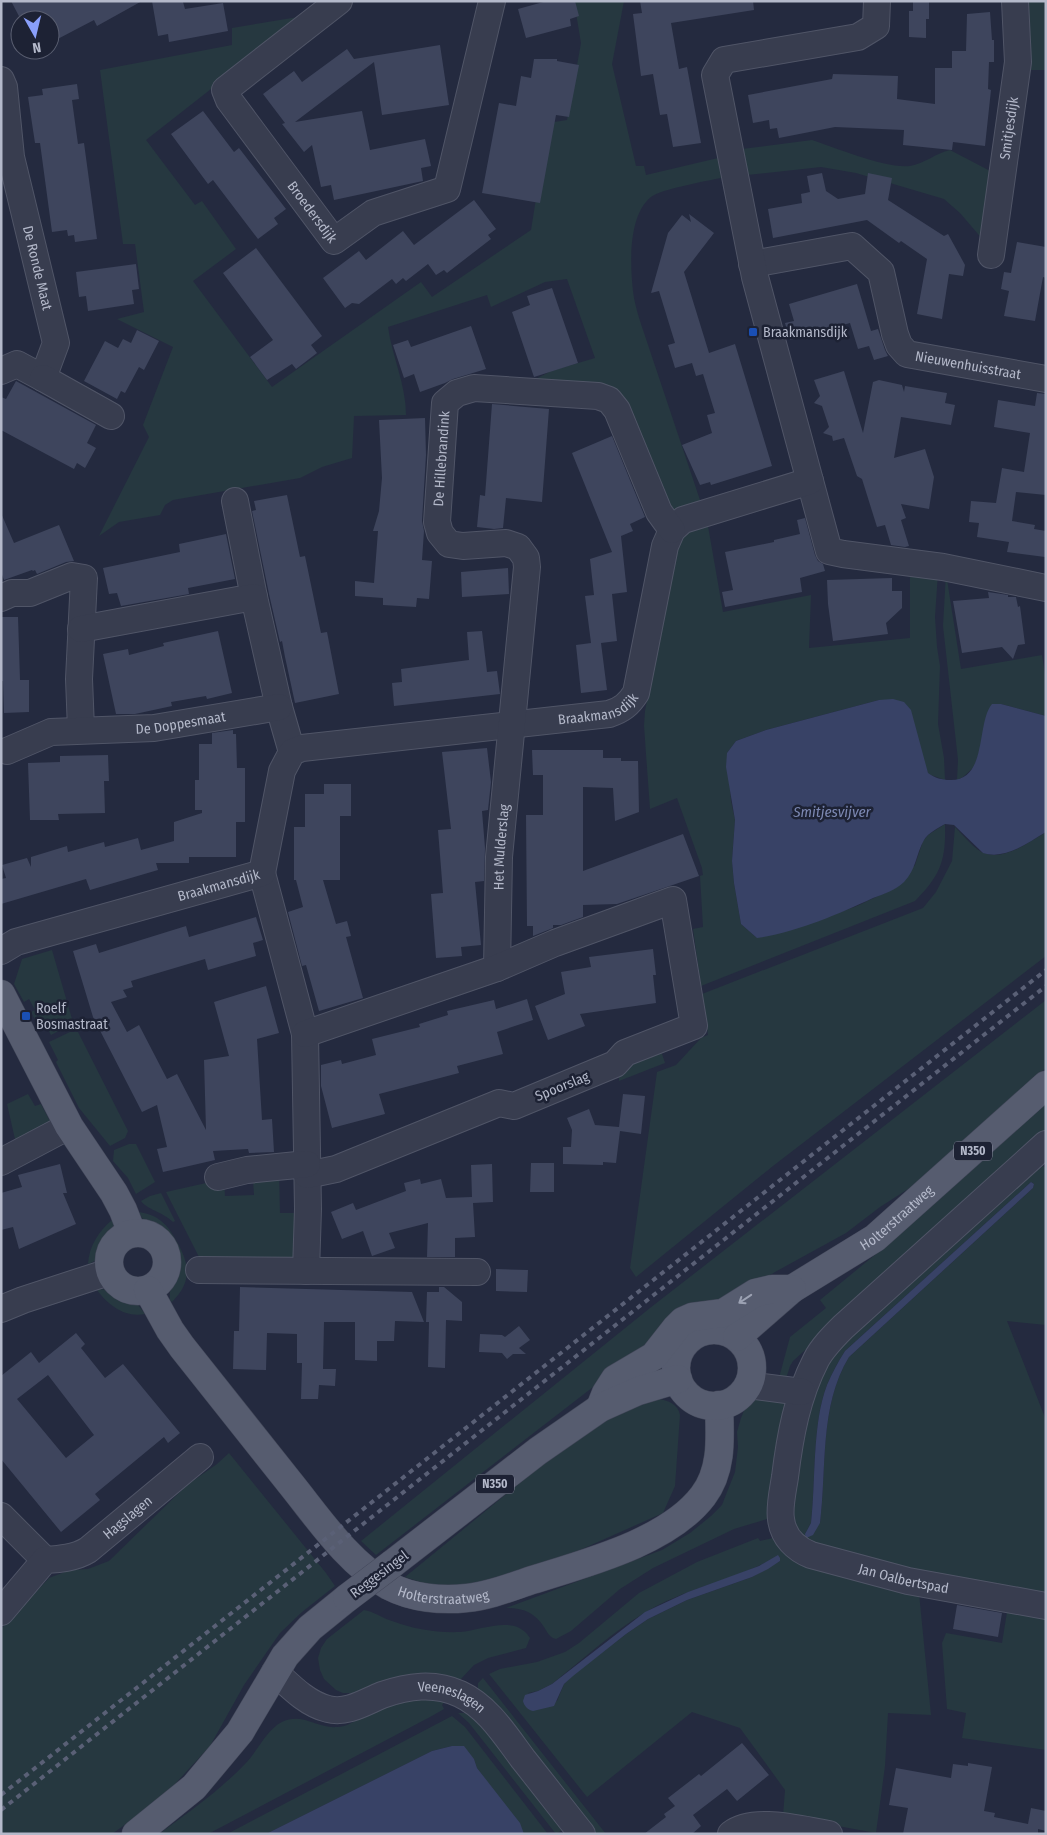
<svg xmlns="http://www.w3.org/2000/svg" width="1047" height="1835" font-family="'Fira Sans Condensed',sans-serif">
	<rect width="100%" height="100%" fill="#242a3f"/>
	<!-- green -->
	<path fill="#263840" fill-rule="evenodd" d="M574,1H624L612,64L636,166H644L646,175L718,158L721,178C707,181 661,189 651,197C628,215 630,265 633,291C634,301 637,311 640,321L701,503L671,512L621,402L532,381L551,371L595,358L567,279L545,282L491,307L487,295L388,327C392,356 406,385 406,415L354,416L352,458L322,467L300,478L173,500L165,505L160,515L119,522L99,536L149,437L143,425L173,347L117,319L144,312L135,244H123L100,70L232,45V28L304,16L146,140L195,205L202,201L236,249L193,281L272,387L421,282L432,297L531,230L548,123L567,120L581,43Z
		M1024,1H1046V70H1024Z
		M812,140C836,148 887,169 910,166C924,164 936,153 950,150L996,174L984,241L960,213L944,199L856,173L821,167L747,175L742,149Z
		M708,526L723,612L811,595L809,648L910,638V571L938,573L935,617L937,647L940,666L938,724L944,758L945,780L928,774L924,763L879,700L766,730L736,741L727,753L731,801L735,820L732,861L734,883L741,924L756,937L790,930L857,906L895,888L915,865L923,841L928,835L945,824C946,860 941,875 915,901L701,986L693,929L703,927L700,876L703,875L702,868L677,798L650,809L644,726L645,711L676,551L685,531Z
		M946,573L961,669L1042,655L1046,680V716L1001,704L985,722L982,744L974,767L963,777L957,780L958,760L943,626Z
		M955,827C961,833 976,851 984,853C1005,861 1029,842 1046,832V956L773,1166L636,1277L630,1268L657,1072L676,1065L701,1038L708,1035L702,994L923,908L936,892L952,861Z
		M52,950L72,1019L68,1026L51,1035L44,1022L38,1025L31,1012L35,1010L29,999L24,1002L14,984L22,959Z
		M1046,1000V1068L919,1182L880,1207L846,1233L775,1272L597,1384L376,1555L361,1541L650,1308Z
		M70,1032H78L128,1131L125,1138L110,1146L79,1108L56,1062L58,1060L49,1042Z
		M660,1048L665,1063L619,1081V1069Z
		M28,1094L35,1106L41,1104L54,1129L17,1148L7,1104Z
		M1046,1102V1133L793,1361L790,1366L786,1379L779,1378L790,1337L826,1308L820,1300L876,1254Z
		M129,1144H136L155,1182L136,1194L128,1178L113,1161L114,1150Z
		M1041,1166L1046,1167V1325L1007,1321L1046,1420V1600L833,1556L791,1532L801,1416L834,1351ZM1031,1182L1034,1184L1033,1188L849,1357C819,1406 827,1468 820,1523L805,1534L811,1523C816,1481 812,1424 827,1385C832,1373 838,1362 845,1351Z
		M279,1172L280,1213H295L294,1257L283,1261L199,1257L166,1192L215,1181L224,1182L225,1196L254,1195L253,1180Z
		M161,1193L175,1221L173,1222C163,1212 146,1209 141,1201L150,1196Z
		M139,1212C159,1215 168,1225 177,1242C190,1265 192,1282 172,1302L170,1300C168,1284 180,1271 176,1255C170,1230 146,1231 139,1212Z
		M112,1220L115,1221C113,1237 106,1259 88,1264C89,1246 99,1231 112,1220Z
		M99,1289L116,1291L135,1301L145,1314C125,1318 108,1305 97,1290Z
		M756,1398L787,1401L772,1511L767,1519L734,1529L653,1568L620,1589L571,1631L556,1639C549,1637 548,1633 544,1627C535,1613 524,1608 506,1608L662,1550L690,1533L711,1516L722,1505L727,1492L735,1472L738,1447L737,1432L741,1418L745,1408Z
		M659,1399C669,1401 678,1404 680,1415L675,1486L663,1513L544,1566L495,1580L448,1587L423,1583L405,1577L592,1424L630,1407Z
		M229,1453L326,1573L335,1586L302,1612L280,1633L244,1685L210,1746L162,1798L112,1834H1V1629L49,1578L70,1570L88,1569L109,1561L187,1485L217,1464Z
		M758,1538L760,1541L773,1538L919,1593L931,1715L888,1713L885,1766L876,1833L783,1816L785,1790L740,1728L692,1712L587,1797L489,1674L500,1669L537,1662L565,1652L579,1643L639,1593L697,1562ZM772,1559L780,1561L752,1577L687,1600L648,1619L626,1634L573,1675L564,1684L557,1701L528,1693L538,1691L552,1684C582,1660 612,1632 646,1612C685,1588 732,1581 772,1559Z
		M1008,1606L1046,1613V1750L962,1738L966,1713L947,1709L942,1643L946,1633L1002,1643Z
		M364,1610C373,1611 382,1618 392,1621C413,1629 437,1633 460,1632C483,1630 515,1614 530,1638L526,1648L488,1658L474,1665L460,1680L360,1693H343L336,1690L324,1679L320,1670L318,1658L321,1648L327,1639Z
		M483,1678L498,1697L606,1834H597L496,1707L478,1691V1683Z
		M404,1699H447L442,1705L444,1709L430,1717L208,1834H159C189,1812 219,1791 245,1764C257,1752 267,1729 282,1722C302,1712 318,1729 337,1727C347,1727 354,1721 362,1717C376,1711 390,1705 404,1699Z
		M458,1713H467L480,1723L565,1828L556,1834L469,1723Z
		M452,1716L465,1727L548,1834H524L477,1768L474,1759L452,1746L432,1751L266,1834H227Z"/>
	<!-- water -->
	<path fill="#384266" d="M893,699L904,702L911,710L928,773C935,778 942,780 950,780C988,781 976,723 992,704H1001L1046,716V832C1027,843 1006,860 983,853L954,825L945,824C938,828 928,833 924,840C916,854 916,870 904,882C896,890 884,894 873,898C839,914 794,933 757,938L741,924L734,883L732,861L735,820L726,767L727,753L736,741L766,730L879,700Z
		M1031,1182L1034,1184L1033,1188L849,1357C819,1406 827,1469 820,1523L813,1535L806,1538L805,1534L811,1523C816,1481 812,1424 827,1385C832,1373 838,1362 845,1351Z
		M778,1555L780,1558V1561L768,1569L752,1577L687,1600L648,1619L626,1634L573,1676L564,1684L554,1706L533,1711C528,1710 524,1706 523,1701L525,1695L538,1691L552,1684L645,1612L688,1592L759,1566Z
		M452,1746H464L474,1759L477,1768L520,1823L524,1834H266L432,1751Z"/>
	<!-- building -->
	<path fill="#3e455d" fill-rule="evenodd" d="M11,1H142L97,26L94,20L50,43V20H21Z
		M152,1L183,2L185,9L223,3L228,31L169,42L168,34L158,36Z
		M547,1H575L579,16L570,19L571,26L526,38L518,9Z
		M640,1H753L754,10L671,23L679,69L687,67L701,143L673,147L667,114L660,115L653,74L641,76L633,14L642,13Z
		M913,1H929V19H926V38L909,37V11H913Z
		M990,12L992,40H994V62H989L988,89L991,90L985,146L953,142L952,150L903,145L904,130L835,127L779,138L777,128L770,129L769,120L753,123L748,95L832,79L833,74L898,76L897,99L935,104V68H952V51H966L967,14Z
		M440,45L449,105L382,115L374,62L295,122L362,111L370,150L425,139L431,166L421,168L423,181L334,200L331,185L321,187L312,145L304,152L282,124L285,123L263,94L294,71L302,82L347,49L354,59Z
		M534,59H557V61L579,65L569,117L556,115L540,203L482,193L499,103L516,106L521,76L531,78Z
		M77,84L79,99L72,100L74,115L78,144L84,143L97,239L75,242L74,235L68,236L67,230L52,232L40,143H35L28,97L43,95L42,89Z
		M203,111L234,152L239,148L286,209L274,218L278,224L258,239L213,180L208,184L171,134Z
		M822,173L826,191L838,199L865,194L868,173L892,178L888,200L944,236L948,234L965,265L963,276L949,274L942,319L917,314L927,259L901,241L899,243L867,220L773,238L768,209L802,203L801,194L810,192L807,176Z
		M474,200L496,229L488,235L491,239L447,273L444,270L436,275L428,264L406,281L403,278L396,284L392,279L359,304L352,303L345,308L323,278L359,251L366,260L403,231L414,245Z
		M689,214L714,233L684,272L709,353L735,344L772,466L711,485L710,482L700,485L682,445L712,433L707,415L715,413L703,374L696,376L692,363L675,368L668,345L675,343L659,291L651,293L668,233L682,215L691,222Z
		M1017,242L1046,247V278L1043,277L1035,321L1004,316L1009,291L1001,289L1004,272L1011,273Z
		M256,248L322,336L311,345L317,353L296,369L292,364L267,380L250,357L273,340L223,273Z
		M136,264L139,289L132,290L134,304L88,311L86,296L79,297L76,272Z
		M857,284L871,331L878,329L885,350L888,356L874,360L869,346L858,349L850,323L790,340L785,323L794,321L789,304Z
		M552,288L578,363L534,377L512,312L530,305L527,296Z
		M471,326L486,369L453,379L445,383L420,392L414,374L404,378L393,345L408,340L411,347Z
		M137,330L159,341L144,370L139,367L125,393L121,391L117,399L84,381L105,341L118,348L123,339L131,343Z
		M844,371L863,433L873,382L879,380L902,385L904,392L905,386L947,393L945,403L955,405L951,425L901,417L894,458L925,449L934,477L929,509L901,504L906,518L901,520L909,546L905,547L891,545L885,525L877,527L862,479L857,476L844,438L833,441L832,436L823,433L829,427L822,406L814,403L820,396L814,380Z
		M16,381L96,425L87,443L96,448L85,468L77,463L74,469L1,430V397L6,399Z
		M1037,393L1046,394V495L1016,492L1012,521L1035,525L1034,529L1046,531L1045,557L1007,552L1009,542L977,537L979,523L969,522L971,501L996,503L1002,468L1024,472L1030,433L994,427L998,400L1035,406Z
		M492,404L549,409L542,502L506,498L503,528L494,529L477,527L480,495L485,496Z
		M425,418L426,455L422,521L424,531L422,560L432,561L429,599L417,598L416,607L383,605V598L355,596V581L374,583L378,531H373L379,511L382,478L379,420Z
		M612,436L645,517L630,524L633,531L621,536L627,592L612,594L617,641L601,643L607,690L581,693L576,645L591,643L585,596L594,595L590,559L612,552L572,453Z
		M287,495L300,557L305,556L321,633L327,632L339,694L295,703L285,657L282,641L280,642L269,594L252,511L256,510L254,501Z
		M1,513L14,543L59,525L74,561L66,562L37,574L35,570L33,571L32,570L4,580L1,572Z
		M805,518L815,555L818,561L823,564L825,571L800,578L802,592L725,607L722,592L733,590L725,552L774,542V540L800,534L797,520Z
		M226,534L235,579L188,588L189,594L121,606L117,593L109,594L103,568L180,552L179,544Z
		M508,568L509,594L462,597L461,572Z
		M892,578V591H902V608L886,623L888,634L833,641L828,604L827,580Z
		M988,592L1008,595V597H1016L1018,607L1020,606L1025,644L1018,645L1013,659L1002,647L962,653L953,601L989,598Z
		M1,617H18L20,680H29V712L4,713L3,681H1Z
		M218,631L232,693L207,699L206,696L171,702L172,706L135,714H116L103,654L128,649L129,655L164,646L163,643Z
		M482,631L487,672L497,671L500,694L394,706L392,683L402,682L401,669L469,660L467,632Z
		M233,730V734H236L237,768H245V822H236V857H189V863H156L158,870L90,890L86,879L1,904V879L6,878L2,865L27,858L31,867V857L67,846L68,852L104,842L105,847L138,838L141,850L174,841V822L202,813V810H195V780H199V744H212V733Z
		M487,748L491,782L488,810L482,811L485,848L484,881L475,882L481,945L461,947L462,956L436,958L431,894L443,893L438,830L451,829L442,752Z
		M532,750H603V758H621V761H638L639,812L615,821L613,788L583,787V871L683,834L699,876L617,904L583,905V917L561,925H553V928L533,936V926H527L526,815H543V775H533Z
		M108,755L109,781H104L105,813L58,814L59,820H30L28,763L60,762V756Z
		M324,784H351V816H340V880H323L336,924L347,921L351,936L346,937L363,998L319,1011L306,965L302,966L288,912L303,907L296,880H294V827H305V794H324Z
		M256,917L263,940L253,943L256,956L208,970L205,959L131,981L133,987L123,990L127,997L111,1002L127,1032L139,1025L167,1079L177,1074L206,1130L204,1060L229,1056L214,1002L266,986L279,1033L257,1039L262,1120L272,1119L274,1152L249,1153L248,1149L213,1151L215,1160L163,1172L157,1149L167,1147L157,1105L142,1112L93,1017L73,951L96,944L99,953L186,926L189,937Z
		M653,949L656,975H653L656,1003L580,1014L585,1026L548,1040L535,1006L565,994L561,972L591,967L589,957Z
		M527,999L533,1020L497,1032L503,1054L457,1066L459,1073L379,1094L385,1114L332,1128L321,1086V1065L341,1060L342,1064L376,1055L372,1039L420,1027L419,1024L448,1015L447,1011L494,1000L496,1009Z
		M623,1094L645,1096L641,1134L620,1131L616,1163L603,1162V1165L563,1164V1147H571L572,1130L567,1118L589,1109L595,1125L619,1127Z
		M531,1163H554V1192H530Z
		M60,1164L67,1193H63L76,1224L19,1249L13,1227L1,1230V1193L22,1187L18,1175Z
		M492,1164L493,1202L473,1203L475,1237L455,1238V1257H427L428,1223L389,1233L395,1248L372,1256L363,1231L342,1239L331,1212L353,1203L356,1210L406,1191L404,1183L420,1179L421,1184L441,1179L446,1198L472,1197L471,1165Z
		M496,1269L528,1270L527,1292L496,1291Z
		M240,1287L412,1292L424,1322L395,1321L394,1341H377V1361L355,1360V1322H324L323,1369H336L335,1386L319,1385L318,1399H301L302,1363H297V1334L267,1333L266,1370L233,1369L234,1331H239Z
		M439,1287H444L462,1302V1321L446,1320L445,1368L428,1367L429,1322H426L427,1292H439Z
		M519,1326L530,1340L519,1348L526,1354H513L507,1359L502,1353L479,1352L480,1334L502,1335L505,1337Z
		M76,1333L85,1344L81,1348L105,1378L123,1364L180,1433L168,1443L164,1437L95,1494L100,1500L61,1532L1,1459V1376L31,1352L39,1363ZM48,1375L94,1435L66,1458L17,1399Z
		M957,1605L1002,1613L998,1637L953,1629Z
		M742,1743L769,1775L737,1801L727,1789L693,1815L701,1826L692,1834H644L666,1817L664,1814L675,1806L668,1798L699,1774L701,1776Z
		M968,1763L992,1767L984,1811L995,1813L994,1817L1028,1824L1031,1808L1046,1811V1831L1038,1829V1834H903L908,1808L889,1805L896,1768L951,1778L953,1764L968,1766Z"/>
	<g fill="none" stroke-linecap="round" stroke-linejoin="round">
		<!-- minor casing -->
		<g stroke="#505567" stroke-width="28">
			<g id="minor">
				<path id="s1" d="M339,1L225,90L229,100L334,241L373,213L447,189L492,1"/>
				<path id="s2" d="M1,80L4,87L11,157L56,343L43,378L17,364L1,371"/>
				<path id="s3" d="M991,255L1018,62L1015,1"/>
				<path id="s4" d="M752,264L852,246L881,272L895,334L899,345L907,354L1046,379"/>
				<path d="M43,378L111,416"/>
				<path d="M810,481L829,551L843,554L943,567L1046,588"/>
				<path d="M235,501L254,597"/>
				<path d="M1,598L12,593H30L72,576L84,578L79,679L81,729"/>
				<path d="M81,629L254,597L279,707L292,752"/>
				<path id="s5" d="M7,751L51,732L154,728L279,707"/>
				<path d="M262,873L305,1034L308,1209L306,1271"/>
				<path id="s6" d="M1,951L16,942L262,873L282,771L292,752L302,748L609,714C622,710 629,704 636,693L665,546L672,530L683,520L810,481L755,277L715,75L724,60L858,37L876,26L877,1"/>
				<path id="s7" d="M497,968L499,857L527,567L526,558L518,547L506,543L463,546L449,544L440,533L437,522L445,403L457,393L474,388L598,396L609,400L617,410L659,512L672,530"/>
				<path d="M305,1034L497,968L555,943L673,900L694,1026L625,1053L615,1064L514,1106L499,1103L336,1169L307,1175"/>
				<path id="s8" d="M1046,1144L843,1327C833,1337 822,1348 816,1360C797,1397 790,1436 785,1477C783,1490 779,1507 781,1519C783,1537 796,1549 811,1555L908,1581L1046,1606"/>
				<path d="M1,1162L69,1126"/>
				<path d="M218,1177L247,1170L307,1164"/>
				<path d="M199,1270L477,1272"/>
				<path d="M1,1309L23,1300L109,1272"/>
				<path d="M748,1385L802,1392"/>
				<path d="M1,1516L45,1560"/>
				<path id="s9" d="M1,1612L45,1560C60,1559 75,1558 88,1550L200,1457"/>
				<path id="s10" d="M275,1672C290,1686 307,1704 328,1709C347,1714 365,1702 382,1695C408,1686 434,1682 460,1694C488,1707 505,1735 523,1759C543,1784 562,1809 582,1834"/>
				<path d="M731,1834C754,1816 802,1830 829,1834"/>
			</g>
		</g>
		<!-- major casing -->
		<g stroke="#414658" stroke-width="29">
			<g id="major">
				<path d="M1,994L69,1126L114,1193L123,1210L132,1233"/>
				<circle cx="138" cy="1262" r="29"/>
				<path id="s11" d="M148,1290L170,1330L182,1347C218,1392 254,1437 290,1483C319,1519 348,1563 389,1586C412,1598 441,1601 467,1598C489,1596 511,1587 532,1580C586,1563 668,1542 703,1496C723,1470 720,1437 719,1405"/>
				<circle cx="714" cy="1368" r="38"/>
				<path id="s12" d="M737,1337L792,1289L875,1238L1046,1085"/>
				<path d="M600,1408L606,1393L615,1379L654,1356L676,1328L683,1321L692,1317L723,1313L755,1293L772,1289H792"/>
				<path d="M392,1564L538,1451L600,1408L638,1391L678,1379"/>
				<path d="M136,1834L194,1787L240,1732L285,1656L310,1628L347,1598"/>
			</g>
		</g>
		<!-- minor -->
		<use href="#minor" stroke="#383d4f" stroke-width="26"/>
		<!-- major -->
		<use href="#major" stroke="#565c6f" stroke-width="28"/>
		<!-- rail -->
		<path stroke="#5a6076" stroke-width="4" stroke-dasharray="5 5" stroke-linecap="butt" d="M1,1795L1046,970
			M1,1810L311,1565L1046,986"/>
		<!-- major-bridge casing -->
		<g stroke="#414658" stroke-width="29" stroke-linecap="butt">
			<path id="major-bridge" d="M347,1598L392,1564"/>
		</g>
		<!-- major-bridge -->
		<use href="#major-bridge" stroke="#565c6f" stroke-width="28"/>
	</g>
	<!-- one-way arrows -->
	<defs><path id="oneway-shaft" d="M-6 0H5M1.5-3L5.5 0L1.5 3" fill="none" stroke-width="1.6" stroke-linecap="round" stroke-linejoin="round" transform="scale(1.25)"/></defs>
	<use stroke="#9ca2b3" href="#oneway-shaft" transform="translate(745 1299) rotate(146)"/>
	<!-- markers -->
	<g fill="#1a4fb4" stroke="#1d2234" stroke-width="2">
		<rect x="748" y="327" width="10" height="10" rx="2.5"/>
		<rect x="21" y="1011" width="10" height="10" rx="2.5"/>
	</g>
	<g text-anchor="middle" stroke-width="5" stroke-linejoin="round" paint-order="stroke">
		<!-- shield labels -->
		<g fill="#1d2234" stroke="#878c9d" stroke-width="1">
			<rect x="954" y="1141.5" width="38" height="19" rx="4"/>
			<rect x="476" y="1474.5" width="38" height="19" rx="4"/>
		</g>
		<g font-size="12" font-weight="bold" fill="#b4b9ca">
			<text x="973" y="1155">N350</text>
			<text x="495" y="1488">N350</text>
		</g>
		<!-- street labels -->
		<g font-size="14" fill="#b4b9ca" stroke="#1d2234">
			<text dy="5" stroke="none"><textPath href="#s3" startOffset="128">Smitjesdijk</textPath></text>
			<text dy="5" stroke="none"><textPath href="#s1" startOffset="295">Broedersdijk</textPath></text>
			<text dy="5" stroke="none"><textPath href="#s2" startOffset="192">De Ronde Maat</textPath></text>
			<text dy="5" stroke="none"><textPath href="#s4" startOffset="290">Nieuwenhuisstraat</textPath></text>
			<text dy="5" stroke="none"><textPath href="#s7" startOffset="584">De Hillebrandink</textPath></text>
			<text dy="5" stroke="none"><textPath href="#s6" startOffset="709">Braakmansdijk</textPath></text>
			<text dy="5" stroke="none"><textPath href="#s5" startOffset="178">De Doppesmaat</textPath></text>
			<text dy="5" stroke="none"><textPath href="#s7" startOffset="121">Het Mulderslag</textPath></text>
			<text dy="5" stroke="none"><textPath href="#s6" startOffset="228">Braakmansdijk</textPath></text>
			<text transform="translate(562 1086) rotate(-22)" y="5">Spoorslag</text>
			<text dy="5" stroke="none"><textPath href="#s12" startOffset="200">Holterstraatweg</textPath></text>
			<text dy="5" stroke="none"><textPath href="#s9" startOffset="164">Hagslagen</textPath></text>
			<text transform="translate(379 1574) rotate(-37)" y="5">Reggesingel</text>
			<text dy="5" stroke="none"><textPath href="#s8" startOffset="625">Jan Oalbertspad</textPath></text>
			<text dy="5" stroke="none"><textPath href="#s11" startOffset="440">Holterstraatweg</textPath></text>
			<text dy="5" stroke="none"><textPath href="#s10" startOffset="195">Veeneslagen</textPath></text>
		</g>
		<!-- poi labels -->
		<g font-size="14" fill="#b4b9ca" stroke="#1d2234" text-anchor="start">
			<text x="763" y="337">Braakmansdijk</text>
			<text x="36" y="1013">Roelf<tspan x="36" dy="16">Bosmastraat</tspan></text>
		</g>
		<!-- water labels -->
		<g font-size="15" font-style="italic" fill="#7c88b2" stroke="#1d2234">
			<text x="832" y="817">Smitjesvijver</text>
		</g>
	</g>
	<!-- border -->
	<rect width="1047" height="1835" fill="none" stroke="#b4b9ca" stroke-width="5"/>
	<!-- north arrow -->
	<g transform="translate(35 35) rotate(172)"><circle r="24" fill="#1d2234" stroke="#595e70"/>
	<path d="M0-4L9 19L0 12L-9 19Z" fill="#899ffa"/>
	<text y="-8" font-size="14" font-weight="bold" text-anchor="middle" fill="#b4b9ca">N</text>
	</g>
</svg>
